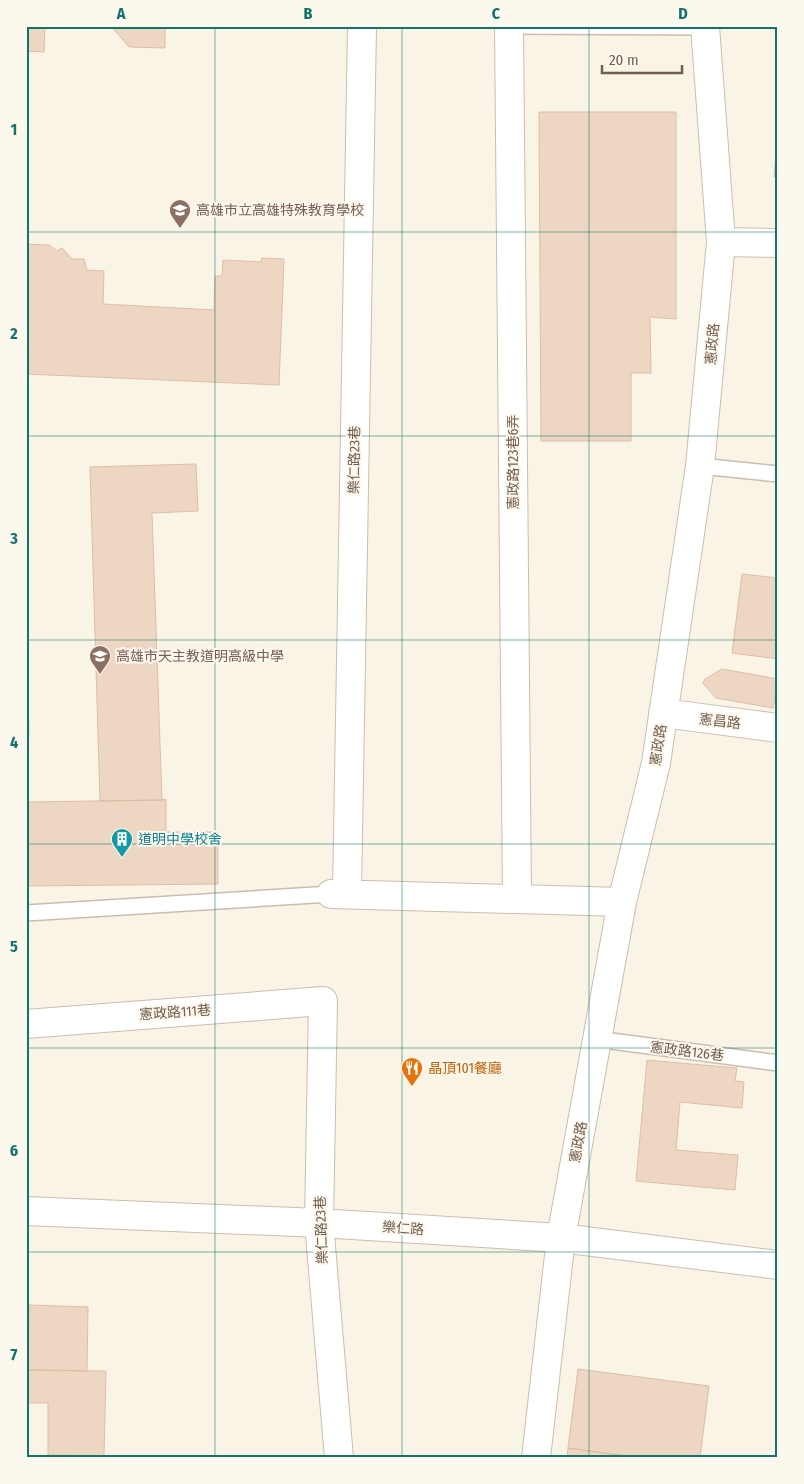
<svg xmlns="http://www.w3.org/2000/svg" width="804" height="1484" font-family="'Fira Sans Condensed','Noto Sans TC',sans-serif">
	<rect width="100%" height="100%" fill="#faf4e7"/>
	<!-- green -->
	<path fill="#d2e7c7" d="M26,656L30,735L26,754Z"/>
	<!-- building -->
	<path fill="#edd6c2" stroke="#debea3" d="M26,26H45L44,52L26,51Z
		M111,26H165V48L129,47Z
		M539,112H676V319L650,317L651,373H631V441H541Z
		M778,133V177H774Z
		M26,244L49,245L57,251L62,248L72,259H84L87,270L104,271L103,304L214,310L215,276H222L223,260L261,262L262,258L284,259L279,385L26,374Z
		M196,464L198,511L152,513L162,800L100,801L90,467Z
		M742,574L778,578V659L732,653Z
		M722,669L778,679L773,708L716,698L703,683L705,679Z
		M166,799V832H218V884L26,886V802L162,800Z
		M647,1060L737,1068L735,1081L744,1082L742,1108L680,1102L676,1150L738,1155L735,1190L636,1181Z
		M29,1305L88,1307L87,1371L28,1370Z
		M578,1369L709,1386L700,1458H641L568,1448Z
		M28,1370L106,1371L104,1456L48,1455V1403H27Z
		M568,1448L641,1458H567Z"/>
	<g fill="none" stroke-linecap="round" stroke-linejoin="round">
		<!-- service casing -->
		<g stroke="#cbbdae" stroke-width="18">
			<path id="service" d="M509,26L705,27
				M700,466L778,474
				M26,913L331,894
				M596,1039L778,1063"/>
		</g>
		<!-- minor casing -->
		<g stroke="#cbbdae" stroke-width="30">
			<path id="minor" d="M509,26L517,898
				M721,242L778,243
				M663,713L778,728
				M347,893L362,26
				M331,894L622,902
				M26,1024L323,1001L319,1223L339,1458
				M26,1211L319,1223L561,1238L778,1265
				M536,1458L561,1238L622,902L656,763L700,466L721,242L705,26"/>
		</g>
		<!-- service -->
		<use href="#service" stroke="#fff" stroke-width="15"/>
		<!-- minor -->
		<use href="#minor" stroke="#fff" stroke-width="28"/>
	</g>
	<!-- grid -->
	<path fill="none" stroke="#0f766e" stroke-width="1" stroke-opacity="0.55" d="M215,26V1458M402,26V1458M589,26V1458M26,232H778M26,436H778M26,640H778M26,844H778M26,1048H778M26,1252H778"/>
	<!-- icons -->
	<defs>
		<g id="school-pin" transform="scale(1.125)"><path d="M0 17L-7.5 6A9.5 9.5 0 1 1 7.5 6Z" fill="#8d6e63" stroke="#fdf8ed"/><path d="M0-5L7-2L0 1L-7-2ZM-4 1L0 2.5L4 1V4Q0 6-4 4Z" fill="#fff"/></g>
		<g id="building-pin" transform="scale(1.125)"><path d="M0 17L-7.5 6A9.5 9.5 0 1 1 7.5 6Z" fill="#0f9aa8" stroke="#fdf8ed"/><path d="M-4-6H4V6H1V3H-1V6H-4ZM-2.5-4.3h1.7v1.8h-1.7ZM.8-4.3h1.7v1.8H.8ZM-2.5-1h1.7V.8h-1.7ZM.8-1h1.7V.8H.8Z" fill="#fff"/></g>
		<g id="restaurant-pin" transform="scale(1.125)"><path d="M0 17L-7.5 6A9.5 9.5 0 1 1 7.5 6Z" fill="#e8710a" stroke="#fdf8ed"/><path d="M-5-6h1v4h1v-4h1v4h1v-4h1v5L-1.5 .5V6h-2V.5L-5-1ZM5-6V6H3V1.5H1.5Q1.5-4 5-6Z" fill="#fff"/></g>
	</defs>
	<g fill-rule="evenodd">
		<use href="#school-pin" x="180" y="210"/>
		<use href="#school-pin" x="100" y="656"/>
		<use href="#building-pin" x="122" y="839"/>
		<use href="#restaurant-pin" x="412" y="1068"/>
	</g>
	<g text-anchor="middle" stroke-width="4" stroke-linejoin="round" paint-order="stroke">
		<!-- education labels -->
		<g font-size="14" fill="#785e54" stroke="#fdf8ed" text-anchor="start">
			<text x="196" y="215">高雄市立高雄特殊教育學校</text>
			<text x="116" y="661">高雄市天主教道明高級中學</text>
		</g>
		<!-- street labels -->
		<g font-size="14" fill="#725d4e" stroke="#fdf8ed">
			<text transform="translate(712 344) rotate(-85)" y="5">憲政路</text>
			<text transform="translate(354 460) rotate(-89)" y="5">樂仁路23巷</text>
			<text transform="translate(513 462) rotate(-90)" y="5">憲政路123巷6弄</text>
			<text transform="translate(720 721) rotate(7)" y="5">憲昌路</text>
			<text transform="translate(658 745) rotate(-81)" y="5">憲政路</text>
			<text transform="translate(175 1012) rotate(-4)" y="5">憲政路111巷</text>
			<text transform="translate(687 1051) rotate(7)" y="5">憲政路126巷</text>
			<text transform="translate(578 1142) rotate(-80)" y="5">憲政路</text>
			<text transform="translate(403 1228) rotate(4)" y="5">樂仁路</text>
			<text transform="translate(321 1230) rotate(-92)" y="5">樂仁路23巷</text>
		</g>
		<!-- culture labels -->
		<g font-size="14" fill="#0d838f" stroke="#fdf8ed" text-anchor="start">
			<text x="138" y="844">道明中學校舍</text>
		</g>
		<!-- food labels -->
		<g font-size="14" fill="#c56008" stroke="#fdf8ed" text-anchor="start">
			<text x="428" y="1073">晶頂101餐廳</text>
		</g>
	</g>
	<!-- border -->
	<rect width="804" height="1484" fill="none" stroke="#fdf8ed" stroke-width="55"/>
	<!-- scale -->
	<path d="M602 65v8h80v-8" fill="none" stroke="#725d4e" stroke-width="2.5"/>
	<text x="609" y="65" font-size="15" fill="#725d4e" stroke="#fdf8ed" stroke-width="4" paint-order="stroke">20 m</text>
	<rect x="28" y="28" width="748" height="1428" fill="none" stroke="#0f766e" stroke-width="2"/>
	<g font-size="16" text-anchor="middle" font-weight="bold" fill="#0f766e">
		<text x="121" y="19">A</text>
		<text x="308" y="19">B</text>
		<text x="496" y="19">C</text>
		<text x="683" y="19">D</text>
		<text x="14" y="135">1</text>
		<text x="14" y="339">2</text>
		<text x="14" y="544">3</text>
		<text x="14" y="748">4</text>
		<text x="14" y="952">5</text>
		<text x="14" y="1156">6</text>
		<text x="14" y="1360">7</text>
	</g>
</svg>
